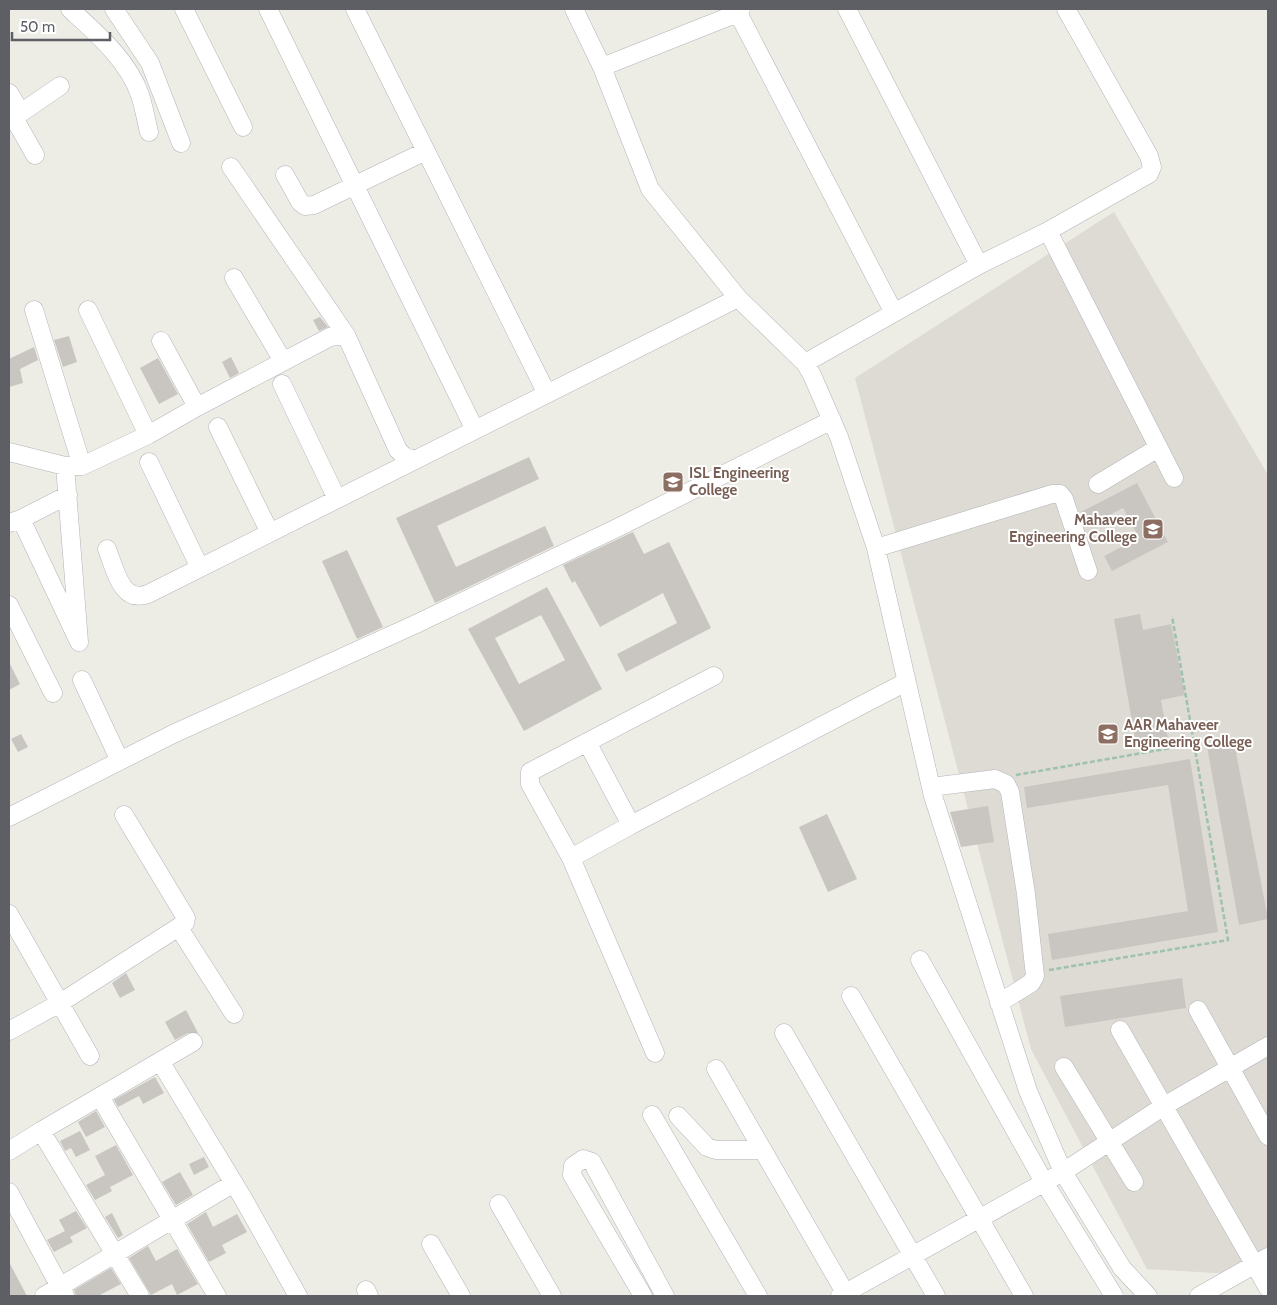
<svg xmlns="http://www.w3.org/2000/svg" width="1277" height="1305" font-family="Cabin,sans-serif">
	<rect width="100%" height="100%" fill="#edece5"/>
	<!-- education -->
	<path fill="#dddbd3" d="M1114,212L1268,475V1276L1147,1269L1031,1049L855,378Z"/>
	<!-- building -->
	<path fill="#c9c6c2" fill-rule="evenodd" d="M320,317L328,327L319,331L313,320Z
		M69,336L77,362L63,367L54,340Z
		M34,347L38,360L20,369L23,383L9,387V359Z
		M231,357L239,373L230,378L222,362Z
		M158,358L178,394L159,404L140,368Z
		M529,457L539,479L437,526L456,567L545,526L554,546L435,603L396,518Z
		M1137,483L1168,542L1112,571L1104,556L1139,538L1123,508L1088,526L1081,512Z
		M633,532L644,554L669,542L711,628L626,672L617,654L677,623L663,593L600,627L575,581L572,583L563,565Z
		M347,550L383,627L357,639L322,561Z
		M547,587L602,689L524,731L468,629ZM541,615L565,660L519,684L495,638Z
		M1140,614L1143,630L1171,624L1185,695L1161,700L1168,739L1136,744L1114,619Z
		M9,662L20,684L9,690Z
		M21,734L28,747L18,752L11,739Z
		M1234,742L1268,919L1239,925L1207,746Z
		M1190,759L1218,932L1052,960L1048,934L1188,911L1168,785L1027,808L1024,787Z
		M988,806L994,842L961,847L950,812Z
		M827,814L857,879L828,892L799,827Z
		M126,973L135,990L120,998L112,983Z
		M1182,978L1186,1008L1065,1027L1060,996Z
		M186,1010L198,1033H188L175,1040L165,1022Z
		M155,1077L164,1093L143,1104L139,1096L118,1107L114,1100Z
		M96,1111L105,1127L86,1137L78,1122Z
		M80,1131L90,1150L76,1157L71,1148L65,1151L60,1141Z
		M116,1145L133,1175L110,1187L112,1191L95,1200L86,1185L105,1175L95,1156Z
		M204,1157L209,1167L194,1175L189,1164Z
		M180,1172L193,1195L176,1205L162,1182Z
		M76,1211L87,1228L70,1237L73,1242L54,1252L47,1240L65,1231L59,1220Z
		M206,1212L213,1227L237,1214L247,1232L222,1245L226,1253L209,1262L187,1224Z
		M112,1213L123,1235L118,1238L105,1217Z
		M148,1246L156,1261L177,1249L198,1284L177,1295L172,1284L151,1295L129,1258Z
		M9,1262L27,1296H9Z
		M111,1268L121,1284L98,1296H76L74,1290Z"/>
	<g fill="none" stroke-linecap="round" stroke-linejoin="round">
		<!-- minor casing -->
		<g stroke="#b2b4b8" stroke-width="19">
			<path id="minor" d="M70,9C96,33 128,60 140,95C144,107 146,120 149,132
				M114,9L150,63L181,143
				M184,9L243,127
				M268,9L475,430
				M355,9L547,394
				M574,9L602,67L650,189L738,298L805,363L812,375L839,437L876,548L933,796L1028,1091L1063,1172L1122,1268L1148,1296
				M847,9L979,265
				M738,13L894,313
				M602,67L738,13L741,9
				M9,93L21,113
				M14,118L35,155
				M9,121L60,86
				M231,167L346,335L398,450L405,457L416,460
				M285,175L300,202L305,206L314,205L426,151
				M1048,231L1149,174L1152,167L1149,156L1066,9
				M234,278L283,361
				M34,310L82,466
				M88,310L148,435
				M161,341L197,407
				M805,363L979,265L1048,231L1174,478
				M282,384L337,499
				M218,427L270,533
				M9,452L65,466H82L148,435L197,407L330,337L346,335
				M149,462L200,568
				M1098,484L1158,448
				M21,519L68,495
				M9,523L21,519L79,642L65,466
				M876,548L1052,494H1060L1064,499L1088,571
				M107,549C115,569 121,604 148,594L738,298
				M9,605L53,693
				M714,676L530,772V784L571,858L631,825L906,682
				M82,680L120,761
				M587,742L631,825
				M931,787L995,779L1006,784L1010,792L1026,894L1035,976L1031,983L999,1003
				M9,817L173,734L416,624L621,526L832,420
				M571,858L655,1053
				M9,914L90,1056
				M179,928L234,1014
				M920,960L1044,1182L1114,1296
				M851,996L1024,1296
				M1198,1010L1268,1136
				M1120,1030L1268,1288
				M9,1031L60,1003L185,923L186,918L124,815
				M784,1033L936,1296
				M160,1061L244,1200L298,1296
				M1064,1067L1134,1182
				M716,1069L847,1296
				M100,1097L217,1296
				M652,1115L758,1296
				M678,1116L707,1147L716,1150H762
				M9,1151L41,1131
				M9,1192L65,1296
				M499,1204L552,1296
				M431,1244L461,1296
				M366,1290L369,1296
				M44,1296L234,1183
				M140,1296L41,1131L193,1042
				M643,1296L572,1175L573,1166L583,1159L592,1162L665,1296
				M840,1296L1063,1172L1164,1106L1268,1046
				M1199,1296L1268,1257"/>
		</g>
		<!-- path -->
		<path stroke="#9ec2ac" stroke-width="2.5" stroke-dasharray="5 2.5" stroke-linecap="butt" d="M1016,775L1194,744
			M1049,970L1228,940L1172,616"/>
		<!-- minor -->
		<use href="#minor" stroke="#fff" stroke-width="18"/>
	</g>
	<!-- icons -->
	<defs>
		<g id="university-square" transform="scale(1.125)"><rect x="-9" y="-9" width="18" height="18" rx="4" fill="#8d6e63" stroke="#fff"/><path d="M0-5L7-2L0 1L-7-2ZM-4 1L0 2.5L4 1V4Q0 6-4 4Z" fill="#fff"/></g>
	</defs>
	<g fill-rule="evenodd">
		<use href="#university-square" x="673" y="482"/>
		<use href="#university-square" x="1153" y="529"/>
		<use href="#university-square" x="1108" y="734"/>
	</g>
	<g text-anchor="middle" stroke-width="4" stroke-linejoin="round" paint-order="stroke">
		<!-- education labels -->
		<g font-size="15" font-weight="bold" fill="#785e54" stroke="#fff" text-anchor="start">
			<text x="689" y="478">ISL Engineering<tspan x="689" dy="17">College</tspan></text>
			<text x="1137" y="525" text-anchor="end">Mahaveer<tspan x="1137" dy="17">Engineering College</tspan></text>
			<text x="1124" y="730">AAR Mahaveer<tspan x="1124" dy="17">Engineering College</tspan></text>
		</g>
	</g>
	<!-- border -->
	<rect width="1277" height="1305" fill="none" stroke="#5d5f64" stroke-width="20"/>
	<!-- scale -->
	<path d="M12 32v8h98v-8" fill="none" stroke="#5d5f64" stroke-width="2.5"/>
	<text x="20" y="32" font-size="15" fill="#5d5f64" stroke="#ffffff" stroke-width="4" paint-order="stroke">50 m</text>
</svg>
